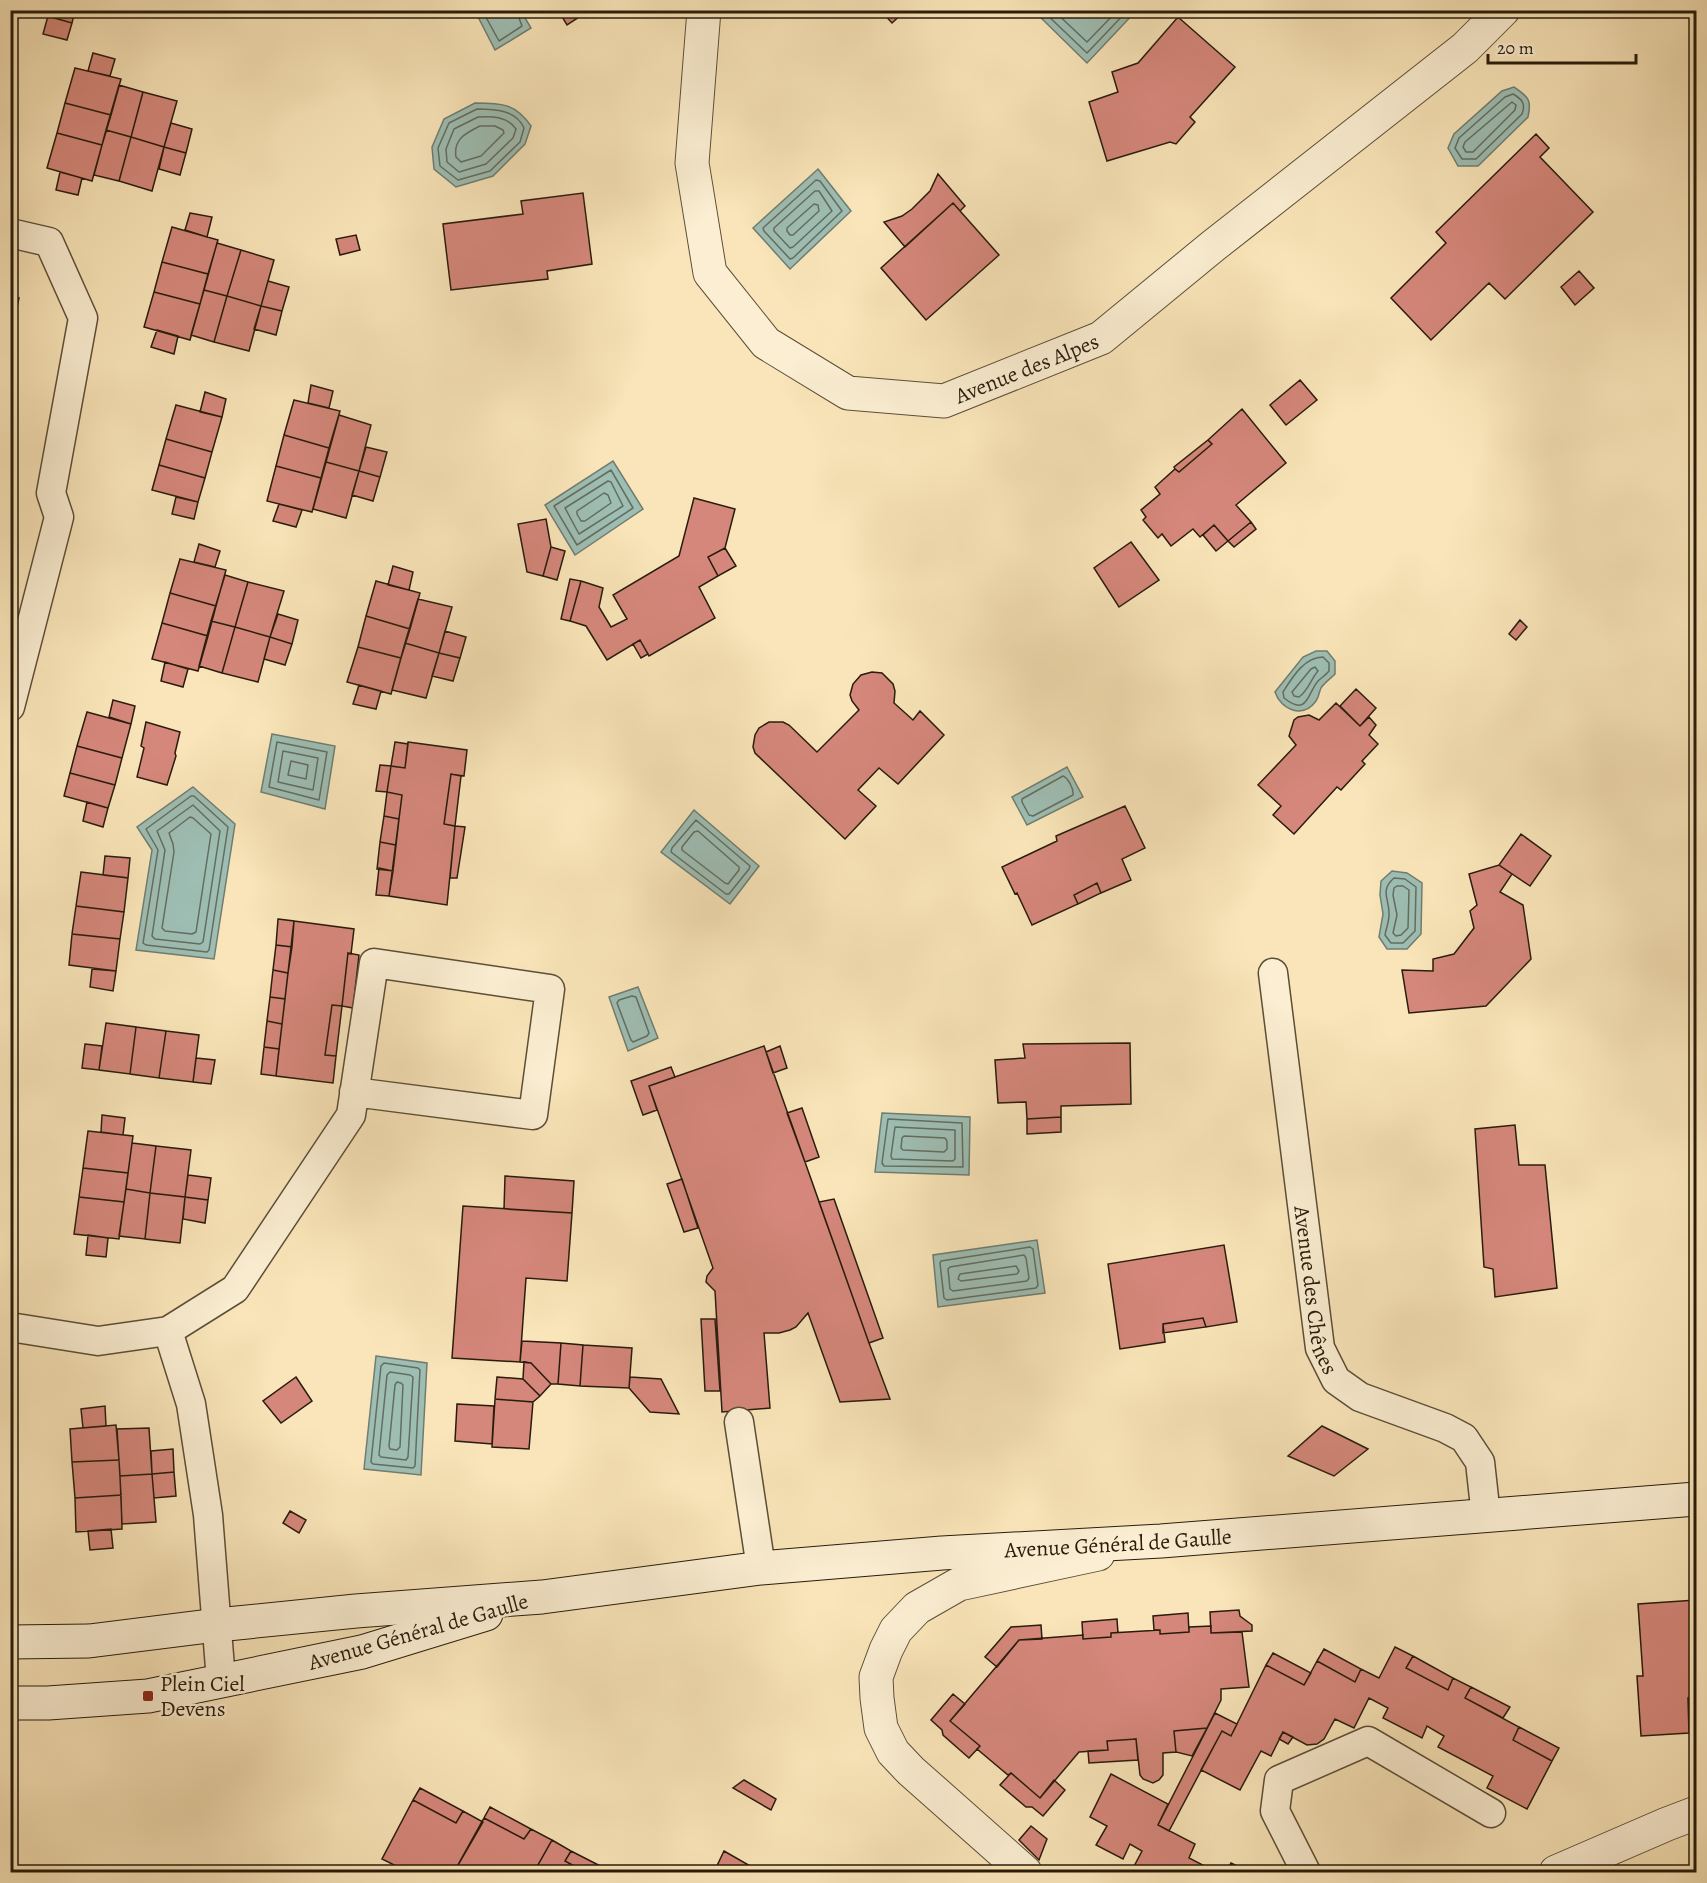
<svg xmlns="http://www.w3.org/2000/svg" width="1707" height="1883" font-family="Alegreya,serif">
	<rect width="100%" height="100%" fill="#f9e5b9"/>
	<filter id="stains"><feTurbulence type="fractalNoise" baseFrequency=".00333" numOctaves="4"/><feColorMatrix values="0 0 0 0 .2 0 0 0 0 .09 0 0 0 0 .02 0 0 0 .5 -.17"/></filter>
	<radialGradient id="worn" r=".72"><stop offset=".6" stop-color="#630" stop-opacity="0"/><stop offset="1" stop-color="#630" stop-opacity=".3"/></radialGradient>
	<!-- water -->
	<path fill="#9ebeb4" stroke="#6f7d71" stroke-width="1.5" d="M475,11H521L531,28L495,50Z
		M1037,11V10L1136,11L1087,63L1035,12Z
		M1514,87C1528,97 1532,99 1528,117L1478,166H1458L1448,148L1454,134L1502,91Z
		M475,103C501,103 515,103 531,126L525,144L493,176L456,187L434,169L432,147L444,119Z
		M818,169L851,211L790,269L753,228Z
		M613,461L643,509L575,555L545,505Z
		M1316,651H1327L1335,661V674C1331,678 1324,683 1321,688C1319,692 1319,697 1316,701C1303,719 1281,710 1275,692L1303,657Z
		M272,734L335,746L325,809L261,792Z
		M1067,767L1083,797L1027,825L1012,797Z
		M193,787L235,824L214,959L136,950L152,850L137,827Z
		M694,810L759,866L730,904L661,852Z
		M1392,871L1407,873L1422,883L1421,934L1407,949H1387L1379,937L1383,914L1380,895L1381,881Z
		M638,987L658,1038L628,1051L609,997Z
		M882,1113L970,1117L969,1175L875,1172Z
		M1037,1240L1045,1293L938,1307L933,1255Z
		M376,1356L427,1363L421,1475L364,1469Z"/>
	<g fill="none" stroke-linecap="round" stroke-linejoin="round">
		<!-- shore -->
		<path stroke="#636d60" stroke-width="1.5" d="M482,10L499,41L522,26L516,10
			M1042,10L1087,53L1128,10
			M1053,10L1087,42L1118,10
			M1513,94C1522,99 1526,104 1522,114L1476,159H1462L1455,148L1459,138L1505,97Z
			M1512,102L1516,105L1515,110L1473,152H1466L1463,147L1465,142Z
			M477,109C495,109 516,110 524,128L520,142L490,171L458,180L440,166L438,148L449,123Z
			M478,117C491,116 507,116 516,129L513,138L486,164L459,172L447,162L446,149L454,129Z
			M480,126H495L503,130L504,133L481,156L461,162L456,157C453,139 466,133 480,126Z
			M816,180L820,181L842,211L793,258L790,259L764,231L763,228Z
			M815,191H819L832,211L793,247L790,248L774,231V228Z
			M814,204L818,205L819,211L793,235H790L787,231V228Z
			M611,470L633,508L577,545L554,506Z
			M608,481L611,482L623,506L579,534L565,508Z
			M604,493L608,495L611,503L585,521H581L577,514V511Z
			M1323,657L1329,663V671C1326,675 1321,678 1318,681C1307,694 1308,717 1284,698L1283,692C1292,678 1304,657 1323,657Z
			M1315,667L1318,671C1311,679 1308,691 1299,697L1294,696L1292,692L1311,669Z
			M277,742L327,752L319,800L269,787Z
			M283,751L318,758L313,790L278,782Z
			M291,761L308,765L306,779L288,775Z
			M1063,776C1068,778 1074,789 1073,795L1033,816L1029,815L1022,802V799Z
			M191,796H194L228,827L209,950L207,952L146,945L143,943L158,850L146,829Z
			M193,805L220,831L203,942L200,944L155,939L152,936L165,850L157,831Z
			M190,817L193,818L211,834L196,932L192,934L165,931L162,928L174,852L173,844L169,833Z
			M696,820L750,866L749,869L729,894H726L671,852L672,848Z
			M698,831L739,867V870L728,884L725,883L682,850V847L694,832Z
			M1394,878L1405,879L1416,887L1415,931L1403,943H1391L1385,935C1386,929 1389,922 1389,915C1390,900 1379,891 1394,878Z
			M1397,886H1403L1409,890L1408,928L1401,935L1396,936L1393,933L1397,915L1393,895L1394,888Z
			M632,996L636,997L649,1033L647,1036L633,1042L631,1040L617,1003L619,1000Z
			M888,1119L962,1123L963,1167L884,1166L882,1163Z
			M895,1127L955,1130V1159L953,1161L892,1159L891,1156Z
			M904,1136L945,1138L947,1141V1149L944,1152L903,1150L901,1148L902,1138Z
			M1030,1247L1033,1249L1038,1285L1036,1288L947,1300L944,1298L940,1263L941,1261Z
			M1024,1255L1026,1258L1029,1278L1027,1281L953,1291L950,1289L948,1269L950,1267Z
			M1016,1266L1019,1271L1017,1274L961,1281L958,1279L960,1274Z
			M384,1363L418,1368L420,1370L415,1466L413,1468L373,1464L371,1462L381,1366Z
			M390,1372L410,1375L413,1377L408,1457L406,1460L381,1457L379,1455L387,1375Z
			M397,1382L401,1383L403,1385L400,1447L397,1450L390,1449L389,1446L395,1385Z"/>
	</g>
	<!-- building -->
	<path fill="#d5877b" stroke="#281c0c" stroke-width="1.5" d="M26,10H75L72,23Z
		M558,10H590L567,25Z
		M880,10H906L892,23Z
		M48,16L72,23L67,40L43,34Z
		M1178,17L1235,67L1190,117L1195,122L1176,144L1170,142L1107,161L1089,102L1118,92L1112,72L1138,63Z
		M93,53L115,59L110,76L88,71Z
		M75,68L121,79L111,115L65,103Z
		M119,85L143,92L131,137L106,130Z
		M143,92L177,101L164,147L131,137Z
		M65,103L111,115L102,145L57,133Z
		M171,123L192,129L186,153L164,147Z
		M106,130L131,137L119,181L94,175Z
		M57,133L102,145L92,181L47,168Z
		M1536,134L1549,148L1540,157L1593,212L1505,299L1489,283L1431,340L1391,298L1446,243L1436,232Z
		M131,137L164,147L152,191L119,181Z
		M164,147L186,153L180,175L159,169Z
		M60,172L82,178L78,195L56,190Z
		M938,174L965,206L960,211L953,203L905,247L884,222L902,216L912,209L930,191Z
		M583,193L592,264L547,271L548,279L451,290L443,224L523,214L521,201Z
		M953,203L999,255L926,320L881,268Z
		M190,213L212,217L207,237L185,230Z
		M172,227L218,240L208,274L162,262Z
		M356,235L360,250L340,255L336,239Z
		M217,243L241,250L227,296L204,290Z
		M241,250L274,260L261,306L227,296Z
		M162,262L208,274L200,304L154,292Z
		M1579,271L1594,288L1575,305L1561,287Z
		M268,281L289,287L282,311L261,306Z
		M204,290L227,296L214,342L191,335Z
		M154,292L200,304L190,340L144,327Z
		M227,296L261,306L249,351L214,342Z
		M10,297L19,298L15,317L10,316Z
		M261,306L282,311L276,335L254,329Z
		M10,316L15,317L10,337Z
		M157,330L178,336L174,354L151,347Z
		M10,369L15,370L10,393Z
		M1300,380L1317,400L1286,425L1270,405Z
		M311,385L333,391L329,408L308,403Z
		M205,392L226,399L222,417L200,412Z
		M294,400L340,411L329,448L284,435Z
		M176,405L222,417L212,452L166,439Z
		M1242,409L1286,463L1236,505L1251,522L1228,541L1214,525L1200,537L1193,529L1171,546L1162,534L1158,538L1143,520L1146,517L1141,510L1160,494L1155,487L1175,469L1179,472L1212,444L1208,440Z
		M339,415L371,425L359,471L326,462Z
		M284,435L329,448L321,478L276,466Z
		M166,439L212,452L205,478L159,465Z
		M1208,440L1212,444L1179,472L1175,469L1174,467Z
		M366,447L387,452L380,477L359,471Z
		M326,462L359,471L346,518L313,509Z
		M159,465L205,478L198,502L152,490Z
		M276,466L321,478L312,512L267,501Z
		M359,471L380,477L373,501L352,495Z
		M176,497L198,502L194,519L172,514Z
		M694,498L735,509L725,548L708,557L718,576L699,587L715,618L649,656L640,640L607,660L586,626L570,621L581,581L603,588L599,607L611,627L627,619L613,595L679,556Z
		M279,504L302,510L296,527L273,521Z
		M546,519L551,547L543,576L527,572L518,524Z
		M1251,522L1256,529L1234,547L1228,541Z
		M1214,525L1228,541L1216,551L1203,535Z
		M1131,542L1159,580L1119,607L1094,568Z
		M199,544L220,551L215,567L194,562Z
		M551,547L565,551L557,580L543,576Z
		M725,548L736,566L718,576L708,557Z
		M180,559L226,570L216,606L170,593Z
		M393,566L413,572L409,590L388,585Z
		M225,575L248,582L235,627L211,621Z
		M570,579L581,581L570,621L561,619Z
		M376,581L420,593L410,629L366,616Z
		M248,582L284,591L270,637L235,627Z
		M170,593L216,606L208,636L162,623Z
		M418,599L452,607L439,653L405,643Z
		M278,614L298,620L292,644L270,637Z
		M366,616L410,629L401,658L358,647Z
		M1520,620L1527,627L1516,640L1509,634Z
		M211,621L235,627L222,673L199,666Z
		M162,623L208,636L198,671L152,659Z
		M235,627L270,637L258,682L222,673Z
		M445,631L466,637L460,658L439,653Z
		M270,637L292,644L285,665L264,659Z
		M640,640L648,654L641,658L633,644Z
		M405,643L439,653L426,698L392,690Z
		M358,647L401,658L391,694L347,682Z
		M439,653L460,658L453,681L432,676Z
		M165,662L188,669L183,687L161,681Z
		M872,672L882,673L893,684L895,691L894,703L913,720L920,711L944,735L898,784L879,768L858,790L876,806L845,839L755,753L753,747L755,735L759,728L769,722H783L789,725L817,752L859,710L852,701L850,695L853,684L861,675Z
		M359,685L381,691L376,709L353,704Z
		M1356,689L1376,708L1360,726L1340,706Z
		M113,700L135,706L131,724L109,717Z
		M1336,703L1360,726L1369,717L1376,725L1369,735L1378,744L1362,761L1365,764L1341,790L1337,787L1294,834L1273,815L1281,806L1258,785L1296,745L1289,736L1294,720L1298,717L1309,715L1319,720Z
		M87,712L131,724L122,758L77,746Z
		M146,722L180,732L175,753L176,756L167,785L137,777L144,748L141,746Z
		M395,742L408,744L405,768L391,766Z
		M408,742L467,750L464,776L451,774L444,824L455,826L447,905L389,896L402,795L387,792L391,766L405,768Z
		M77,746L122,758L115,785L70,773Z
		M380,765L391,766L387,792L376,791Z
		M70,773L115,785L108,808L64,796Z
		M451,774L461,776L455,826L444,824Z
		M387,792L402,795L399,819L384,816Z
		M87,802L108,808L103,827L83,821Z
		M1125,806L1145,848L1122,859L1131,880L1101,893L1097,883L1074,895L1078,904L1032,925L1017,893L1015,894L1002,867L1057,841L1056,836Z
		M384,816L399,819L396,845L380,842Z
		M455,826L465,827L457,878H450Z
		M1521,834L1551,856L1530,886L1499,865Z
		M380,842L396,845L393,871L377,869Z
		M105,856L130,858L128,878L103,875Z
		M1499,865L1512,874L1500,892L1523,905L1531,959L1486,1006L1409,1013L1402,970L1433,971V959L1454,954L1474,928L1470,911L1477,905L1469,874Z
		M379,868L393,871L389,896L376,895Z
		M81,872L128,878L124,912L76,906Z
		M1097,883L1101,893L1078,904L1074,895Z
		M76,906L124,912L120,939L72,934Z
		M278,919L294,921L292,947L276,945Z
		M294,921L354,929L351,954L348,953L342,1006L332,1005L325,1055L336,1056L333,1083L276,1076Z
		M72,934L120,939L116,971L69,965Z
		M276,945L292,947L288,973L273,970Z
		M348,953L359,955L353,1008L342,1006Z
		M92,969L116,971L113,991L90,987Z
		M273,970L288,973L285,999L270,997Z
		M270,997L285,999L282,1024L267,1021Z
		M332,1005L342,1006L336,1056L325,1055Z
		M267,1021L282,1024L279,1049L264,1047Z
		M106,1023L136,1027L130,1074L99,1070Z
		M136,1027L166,1031L159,1078L130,1074Z
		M166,1031L199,1035L193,1082L159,1078Z
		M1130,1043L1131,1104L1061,1106V1117L1027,1119L1026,1102L998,1103L995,1060L1025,1058L1023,1044Z
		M85,1044L102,1046L99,1070L82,1068Z
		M764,1046L869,1343L890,1399L840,1402L808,1313L796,1327L790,1330L779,1333H764L770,1408L722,1412L715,1291L706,1282L707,1276L713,1268L649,1086Z
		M780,1046L787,1068L773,1073L766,1052Z
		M264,1047L279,1049L276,1076L261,1074Z
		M196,1058L215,1060L211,1084L193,1082Z
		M671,1067L675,1077L649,1086L657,1110L643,1115L631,1081Z
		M802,1108L819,1157L805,1162L787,1113Z
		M102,1115L125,1118L123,1135L101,1132Z
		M1061,1117V1132L1027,1134V1119Z
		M1515,1125L1519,1165H1545L1557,1288L1495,1297L1493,1269L1484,1267L1475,1129Z
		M88,1131L133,1136L128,1173L83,1168Z
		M132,1143L156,1146L150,1193L126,1189Z
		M156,1146L191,1150L185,1197L150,1193Z
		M83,1168L128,1173L124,1202L79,1197Z
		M188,1175L211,1178L208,1200L185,1197Z
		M505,1176L574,1181L572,1213L504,1209Z
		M682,1179L698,1228L684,1232L667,1184Z
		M126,1189L150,1193L145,1239L119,1236Z
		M150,1193L185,1197L180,1243L145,1239Z
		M79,1197L124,1202L119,1239L74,1234Z
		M185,1197L208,1200L205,1223L183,1219Z
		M834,1199L883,1338L869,1343L819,1202Z
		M463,1206L572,1213L567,1281L526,1278L520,1362L452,1358Z
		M88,1235L108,1238L106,1257L86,1255Z
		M1224,1245L1237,1322L1206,1327L1203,1318L1163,1324L1165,1342L1120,1349L1108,1264Z
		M1203,1318L1206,1327L1163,1333V1324Z
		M701,1319H715L720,1391H705Z
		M522,1341L561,1343L558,1384H551L531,1363L520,1362Z
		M561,1343L583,1345L580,1386L558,1384Z
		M583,1345L632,1348L629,1388L580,1386Z
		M524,1362L531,1363L551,1384L540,1396L523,1379Z
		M296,1377L312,1401L281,1423L263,1401Z
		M497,1377L523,1379L540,1396L533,1402L495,1399Z
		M630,1377L661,1379L679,1414L650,1412L629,1388Z
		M495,1399L533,1402L529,1449L492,1447Z
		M457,1404L494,1406L492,1444L455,1441Z
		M105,1406L106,1426L83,1428L81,1409Z
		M116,1425L119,1460L72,1462L70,1429Z
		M1322,1426L1368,1449L1334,1476L1288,1456Z
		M149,1428L152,1474L120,1476L117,1429Z
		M173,1449L174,1472L152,1474L151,1451Z
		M119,1460L121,1495L75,1498L72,1462Z
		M174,1472L176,1496L154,1498L152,1474Z
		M152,1474L156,1522L122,1524L120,1476Z
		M121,1495L122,1529L76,1532L75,1498Z
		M290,1511L306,1520L299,1533L283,1523Z
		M111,1529L113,1548L90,1550L88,1531Z
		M1696,1600V1697L1688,1698L1689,1733L1641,1736L1637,1676H1643L1638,1604Z
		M1239,1610L1240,1616L1252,1625V1631L1211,1633L1210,1612Z
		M1188,1613L1189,1632L1160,1634V1630H1154L1153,1616Z
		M1117,1619L1118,1633H1111V1637L1083,1639L1082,1622Z
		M1041,1625L1042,1639L1019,1640L997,1667L985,1657L1011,1627Z
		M1211,1626V1633L1242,1632L1249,1687L1221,1689V1700L1207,1728L1174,1731L1176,1752L1163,1753V1775L1159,1780L1153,1783L1143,1779L1140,1775L1136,1739L1107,1741L1108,1750L1079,1752L1040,1798L1011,1773L1008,1775L977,1749L980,1746L950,1721L1019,1640L1083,1635V1639L1111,1637V1633L1160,1630V1634L1189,1632V1627Z
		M1395,1647L1413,1656L1406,1668L1448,1690L1453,1678L1471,1687L1465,1698L1519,1727L1513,1740L1552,1761L1527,1809L1487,1788L1493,1776L1438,1747L1444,1736L1427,1726L1422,1738L1383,1718L1388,1708L1369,1698L1354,1728L1335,1719L1324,1739L1317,1744L1307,1745L1283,1732L1271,1756L1261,1751L1240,1790L1201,1770L1222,1731L1231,1736L1266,1665L1304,1685L1317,1661L1355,1682L1361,1669L1379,1678Z
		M1324,1649L1361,1669L1355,1682L1317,1661Z
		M1273,1653L1311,1673L1304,1685L1266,1665Z
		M1413,1656L1453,1678L1448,1690L1406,1668Z
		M1471,1687L1510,1707L1503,1718L1465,1698Z
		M953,1694L965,1704L950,1721L980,1746L969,1758L943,1735L942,1730L931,1720Z
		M1696,1697V1714L1689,1715L1688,1698Z
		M1215,1713L1237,1724L1231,1736L1222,1731L1169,1831L1158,1825Z
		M1519,1727L1559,1748L1552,1761L1513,1740Z
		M1207,1728L1192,1756L1176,1752L1174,1731Z
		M1283,1732L1293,1737L1288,1744L1279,1739Z
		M1136,1739L1138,1760L1089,1763L1088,1751L1108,1750L1107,1741Z
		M1011,1773L1040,1798L1054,1780L1065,1790L1043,1816L1032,1807H1026L1000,1785Z
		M1111,1774L1168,1804L1158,1825L1195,1844L1189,1858L1216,1872H1131L1142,1851L1130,1844L1123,1859L1096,1845L1107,1826L1090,1817Z
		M744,1780L776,1799L771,1810L733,1788Z
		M420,1788L463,1811L456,1823L413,1800Z
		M413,1800L456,1823L463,1811L483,1822L454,1872H435L431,1870L430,1872H408L382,1859Z
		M490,1807L531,1829L524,1839L484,1818Z
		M484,1818L524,1839L531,1829L552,1840L534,1872H454Z
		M1031,1826L1047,1839L1039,1860L1019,1840Z
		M552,1840L571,1851L565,1861L585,1872H534Z
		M571,1851L612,1872H585L565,1861Z
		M724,1851L757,1870L765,1866L777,1872H714Z
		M1231,1863L1249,1872H1226Z"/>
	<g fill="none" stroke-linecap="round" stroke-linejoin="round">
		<!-- lane casing -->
		<g stroke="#5c4e37" stroke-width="31">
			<g id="lane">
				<path d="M10,233L49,242L83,318L51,493L59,517L10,707"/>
				<path id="s1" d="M1273,973L1320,1348L1336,1380L1360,1397L1445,1428L1464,1438L1480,1462L1486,1516"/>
				<path d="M10,1327L98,1341L168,1331L235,1289L351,1115L374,963L550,989L533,1115L354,1092"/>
				<path d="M168,1331L191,1404L208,1515L221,1681"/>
				<path d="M739,1422L761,1568"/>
				<path d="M1306,1872L1275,1811L1279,1780L1368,1741L1491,1813"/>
			</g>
		</g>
		<!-- street casing -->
		<g stroke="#5c4e37" stroke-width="35">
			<g id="street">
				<path id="s2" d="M704,10L692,163L710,273L766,343L848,393L944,401L1101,338L1213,246L1465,48L1503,10"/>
				<path d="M1025,1872L911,1771L893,1752L881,1728L877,1698L876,1677L886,1650L896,1630L917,1608L959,1584L1098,1554"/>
				<path d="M1556,1872L1667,1824L1696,1813"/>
			</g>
		</g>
		<!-- secondary casing -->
		<g stroke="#281c0c" stroke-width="35">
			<g id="secondary">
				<path id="s3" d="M10,1642L89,1641L217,1625L356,1611L542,1597L761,1568L942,1553L1161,1541L1696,1499"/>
				<path d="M10,1703H48L148,1696L362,1652L486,1614"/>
			</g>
		</g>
		<!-- lane -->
		<use href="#lane" stroke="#fbeed2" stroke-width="28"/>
		<!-- street -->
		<use href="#street" stroke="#fbeed2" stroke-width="33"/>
		<!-- secondary -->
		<use href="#secondary" stroke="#fbeed2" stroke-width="33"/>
	</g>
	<!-- markers -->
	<rect fill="#8f2418" stroke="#fbeed2" stroke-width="2" x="142" y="1690" width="12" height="12" rx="3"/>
	<g text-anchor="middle" stroke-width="5" stroke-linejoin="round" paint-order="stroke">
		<!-- street labels -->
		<g font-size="22" fill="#281c0c" stroke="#fbeed2">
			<text dy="8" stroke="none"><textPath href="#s2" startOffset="636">Avenue des Alpes</textPath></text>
			<text dy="8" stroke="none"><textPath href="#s1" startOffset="320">Avenue des Chênes</textPath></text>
			<text dy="8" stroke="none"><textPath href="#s3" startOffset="1113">Avenue Général de Gaulle</textPath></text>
			<text transform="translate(418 1631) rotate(-16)" y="8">Avenue Général de Gaulle</text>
		</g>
		<!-- poi labels -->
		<g font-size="22" fill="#281c0c" stroke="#fbeed2" text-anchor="start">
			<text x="160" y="1691">Plein Ciel<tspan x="160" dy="25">Devens</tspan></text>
		</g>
	</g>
	<!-- margin -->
	<rect width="1707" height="1883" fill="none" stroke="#f9e5b9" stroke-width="36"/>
	<rect x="12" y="12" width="1683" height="1859" fill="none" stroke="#281c0c" stroke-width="3"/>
	<rect x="18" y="18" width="1671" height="1847" fill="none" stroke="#281c0c" stroke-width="1.5"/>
	<!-- scale -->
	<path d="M1488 54v9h148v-9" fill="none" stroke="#281c0c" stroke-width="3"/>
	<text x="1497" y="54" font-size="18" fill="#281c0c" stroke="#fbeed2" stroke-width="4.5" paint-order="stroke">20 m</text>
	<rect width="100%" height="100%" filter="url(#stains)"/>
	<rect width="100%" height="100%" fill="url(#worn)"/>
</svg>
